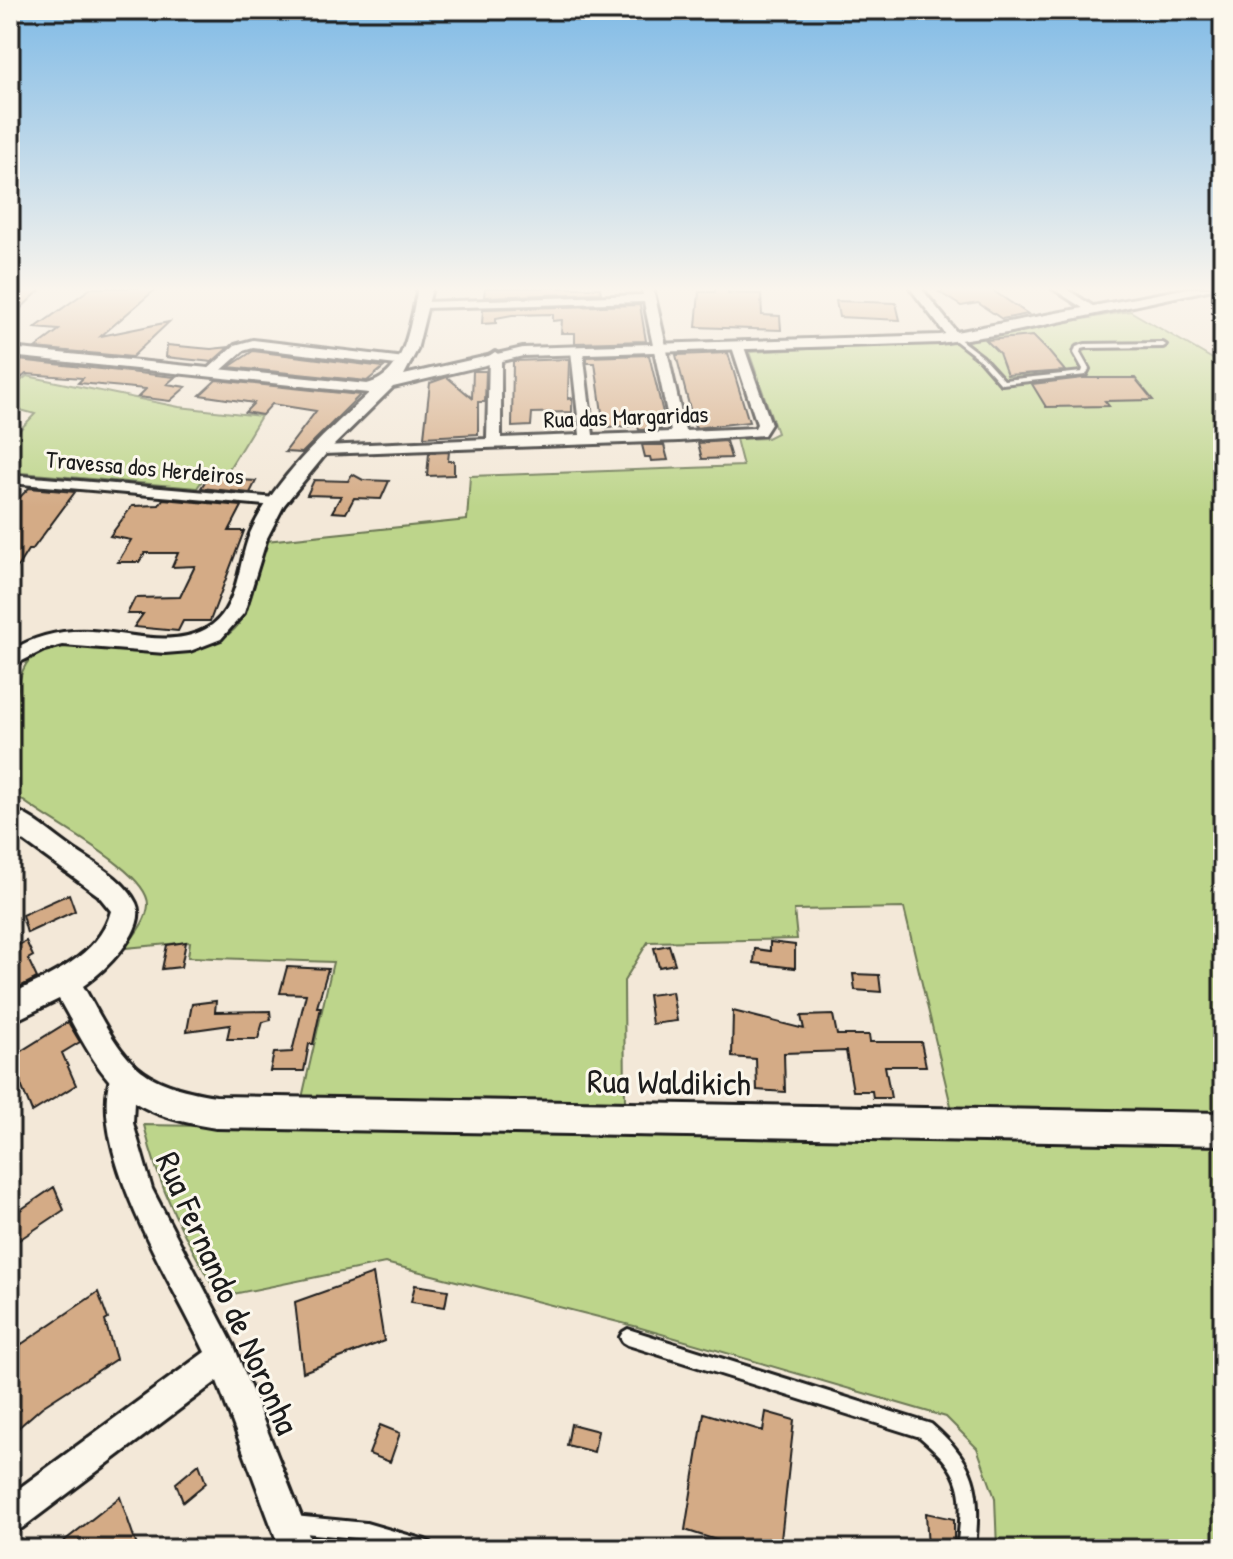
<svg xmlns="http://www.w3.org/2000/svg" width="1233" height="1559" font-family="'Patrick Hand',sans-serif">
	<rect width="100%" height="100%" fill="#f3e8d8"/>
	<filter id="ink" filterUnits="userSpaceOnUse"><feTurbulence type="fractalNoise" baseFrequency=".0125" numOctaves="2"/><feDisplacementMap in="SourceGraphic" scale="16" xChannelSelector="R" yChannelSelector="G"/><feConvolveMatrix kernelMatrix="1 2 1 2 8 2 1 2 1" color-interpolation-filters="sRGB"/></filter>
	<g filter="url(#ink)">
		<!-- green -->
		<path fill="#bdd58b" stroke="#6c7854" stroke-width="2" d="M1130,311L1223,365V1115L952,1110L904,908L794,910L797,939L648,942L624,981L625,1105L302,1098L333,962L188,957L190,942L125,948C134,935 147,921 148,905C149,869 38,817 12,792C8,772 15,684 24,668C30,656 40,650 52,644C99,647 208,667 239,624C254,603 258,566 266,541L467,520L470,476L743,466L736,439L767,438L777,433L749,352L951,342Z
			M27,376L179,407L261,416L227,472H208L197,488L10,472V440L35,414L10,407V383H18Z
			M144,1125L1223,1143V1549H997L995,1498L977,1448L946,1417L634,1326L385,1263L219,1297C185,1238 159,1191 144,1125Z"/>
		<!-- building -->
		<path fill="#d4ab86" stroke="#1c1c1c" stroke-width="2" d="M10,288H42L10,319Z
			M91,288H157L101,336L169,322L132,357L35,348L59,330L35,328Z
			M485,288H600L601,293L484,297Z
			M715,288H728V293L761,294L762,315L780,316L781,330L696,327L699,292H715Z
			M956,288H989L1028,314L1002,319L978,303L961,306L939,292Z
			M836,301L896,303L900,320L839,317Z
			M640,305L646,341L575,343V333H561L562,320L553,321V314L512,315L496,318V323L482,324L483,309Z
			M1033,336L1049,352L1065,371L1007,375L999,353L986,340Z
			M167,345L211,349L229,347L212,362L166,357Z
			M253,351L384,367L367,381L229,367Z
			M728,353L749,422L695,428L676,355Z
			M649,355L664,417L661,429L639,430L638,426L604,427L595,363H587V357Z
			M569,359L568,399L572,398V412L532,413L531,426L512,427L513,361Z
			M18,360L175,377L167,384L186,387L170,401L138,397L146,389L78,383L83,378L26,374L10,387V365Z
			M473,371H486L485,402H478V434L424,437L430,383L447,377L472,398Z
			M1083,378H1135L1153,400L1105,401L1109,406L1046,407L1032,384Z
			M216,380L360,395L302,453L285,452L316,411L272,404L262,415L245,412L254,403L200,395Z
			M726,441L731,458L702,459L698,443Z
			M642,445H664L668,460L651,461L650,457H645Z
			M449,452L448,461H454V475L427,476L429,453Z
			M352,474L363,480L389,481L381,499L354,498L346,513L332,512L341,496L307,495L314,480L348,481Z
			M209,475L225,476L223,479L256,481L250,493L201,488Z
			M29,488L75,492L32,550H28L10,579V507Z
			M163,499L242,506L229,531H244L210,621H183L178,631L134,627L143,614H127L135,598L180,597L195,566L172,567L178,553H145L139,562H118L131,540L110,536L132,506L159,505Z
			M69,894L75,911L27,933L22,915Z
			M26,941L33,956L28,959L37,978L10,992V950Z
			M186,942L181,967L162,969L167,945Z
			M770,942L795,945V968L754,963L755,949L770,951Z
			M669,945L675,964L659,967L654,948Z
			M287,967L328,969L317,1007H321L313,1044H309L304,1071H270L274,1053L292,1052L306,994L280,993Z
			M853,974L879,975L881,992L855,990Z
			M672,992L677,1021L652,1024L648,995Z
			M216,1001L215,1012L270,1011L271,1020L263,1022L258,1039H227L230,1025L187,1031L192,1004Z
			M733,1011L804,1029L801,1016L833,1015L837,1035H869L870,1042H921L926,1066H885L891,1098H873L872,1091H853L846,1051L784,1053L785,1092L757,1090L756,1059L732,1057Z
			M68,1022L80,1042L62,1053L76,1085L32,1112L10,1058Z
			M54,1187L64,1210L10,1246V1217Z
			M373,1274L384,1341L303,1372L295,1302Z
			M415,1285L448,1290L445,1307L411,1302Z
			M98,1292L108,1319L105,1321L116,1359L42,1407L10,1435V1352Z
			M766,1412L794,1420L780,1549H744L685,1530L704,1413L763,1431Z
			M571,1424L598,1431L594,1452L567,1445Z
			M380,1425L400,1433L390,1462L369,1454Z
			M199,1464L206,1483L183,1502L176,1483Z
			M120,1497L138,1549H54Z
			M926,1513L954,1519V1549H928Z"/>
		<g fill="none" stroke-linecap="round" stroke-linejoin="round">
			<!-- service casing -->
			<g stroke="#1c1c1c" stroke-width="6">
				<path id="service" d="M954,335L983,357L1004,380L1082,372L1083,369L1074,353L1076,347L1085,344L1163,343L1166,345L1163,347L1085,348L1081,349L1080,353L1089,369L1086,375L1002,384L1000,383L979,359L952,338L951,337Z
					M628,1329L931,1424C977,1464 981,1490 975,1549H957C964,1493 965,1475 920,1437L628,1345L623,1342L620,1337L623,1332Z
					M294,1516L366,1523L425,1540L431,1543L434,1549H397L366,1539L294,1532L288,1530L286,1524L288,1518Z"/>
			</g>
			<!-- minor casing -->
			<g stroke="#1c1c1c" stroke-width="6">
				<path id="minor" d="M642,288H653L685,431L755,428L757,424L732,347L738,343L744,347L771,424L764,435L679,441L323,454L316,450L323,446L487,439L489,356L495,352L501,356V438L580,435L571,351L577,347L583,351L593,435L671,432L644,302L422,308L416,305L422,302L643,295Z
					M910,288H921L958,334V340H950Z
					M1052,288H1065L1102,312L1092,314Z
					M253,340L405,358L411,362L405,366L253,348L243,351L215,376H207V370L235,345Z
					M10,475L276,498L283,502L276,506L10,483Z
					M122,1067L131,1070L135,1079L133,1123L152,1189L234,1346L314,1549H280L217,1381L22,1528L10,1533V1495L205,1352C173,1284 82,1143 113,1070Z"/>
			</g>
			<!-- tertiary casing -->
			<g stroke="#1c1c1c" stroke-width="6">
				<path id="tertiary" d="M418,288H432L417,350L404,375L523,348L940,335L1189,288H1217L1007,333L940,343L523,356L393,387L329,450L284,505L267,538L244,613L221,639L190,651L165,653L63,645L44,650L10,667V651C35,636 62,629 92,631C129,633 171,648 206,629C241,610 237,558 253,527C279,474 326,433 369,393L10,356V348L367,384C407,374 410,323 418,288Z
					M10,808C32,815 53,835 72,848C93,863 124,878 136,903C149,930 102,973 83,986C123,1056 130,1083 216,1096L1223,1113V1145L216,1128C116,1112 105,1082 59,999L10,1023V995C49,975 99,957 111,911L98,895L10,831Z"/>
			</g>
			<!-- service -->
			<use href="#service" fill="#fbf7ec" fill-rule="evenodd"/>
			<!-- minor -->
			<use href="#minor" fill="#fbf7ec" fill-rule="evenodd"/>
			<!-- tertiary -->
			<use href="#tertiary" fill="#fbf7ec" fill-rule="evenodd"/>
		</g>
	</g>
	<!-- sky -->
	<linearGradient id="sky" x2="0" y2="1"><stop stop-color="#7fbae6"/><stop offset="0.57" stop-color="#faf5ed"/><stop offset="1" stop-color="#faf5ed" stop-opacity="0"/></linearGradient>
	<rect width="1233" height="507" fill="url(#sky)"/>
	<g text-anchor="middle" stroke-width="6" stroke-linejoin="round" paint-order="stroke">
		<!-- far-street labels -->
		<g font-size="24" fill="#1c1c1c" stroke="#fbf7ec">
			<text transform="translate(626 417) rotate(-2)" y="8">Rua das Margaridas</text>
			<text transform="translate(145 468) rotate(5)" y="8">Travessa dos Herdeiros</text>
		</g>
		<!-- near-street labels -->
		<g font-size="34" fill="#1c1c1c" stroke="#fbf7ec">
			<text transform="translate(669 1082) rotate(1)" y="12">Rua Waldikich</text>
			<text transform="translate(228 1293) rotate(66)" y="12">Rua Fernando de Noronha</text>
		</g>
	</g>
	<!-- margin -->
	<rect width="1233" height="1559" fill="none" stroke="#fbf7ec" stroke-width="40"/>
	<rect x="20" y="20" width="1193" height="1519" fill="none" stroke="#1c1c1c" stroke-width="3" filter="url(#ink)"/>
</svg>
